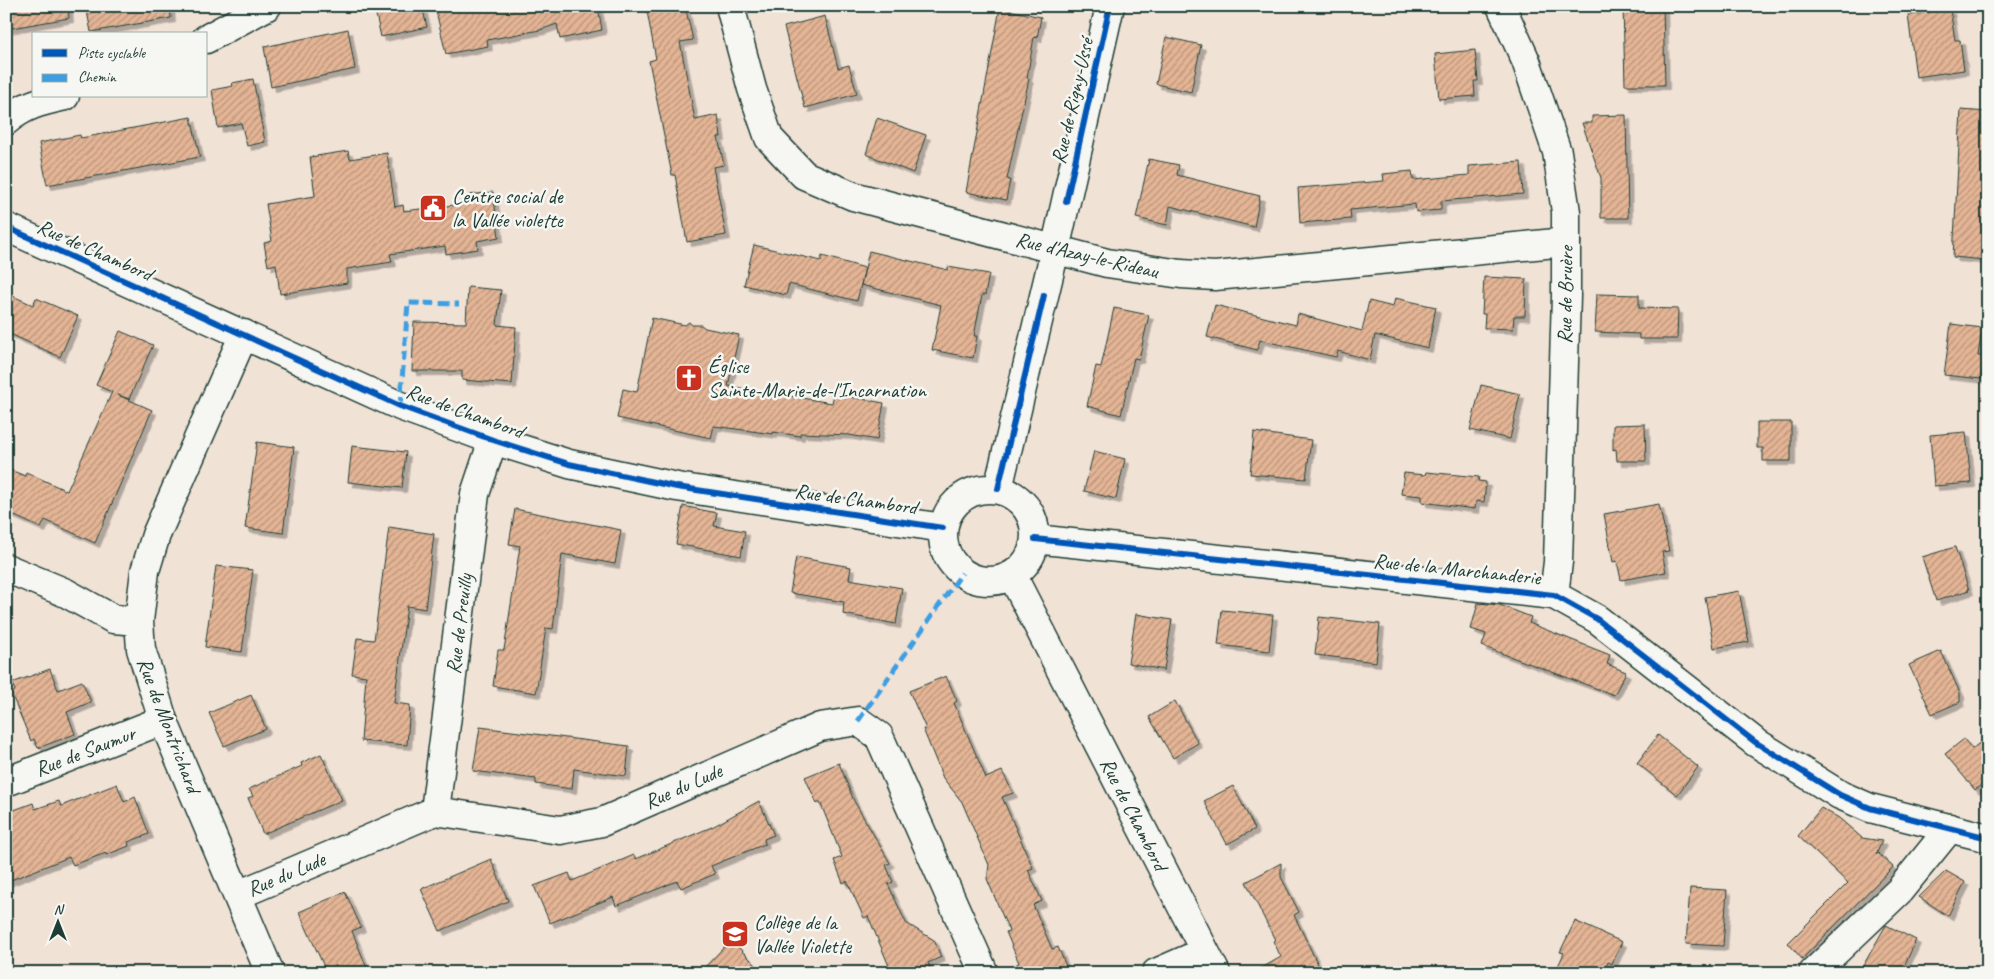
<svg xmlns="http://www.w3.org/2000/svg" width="1994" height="979" font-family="Caveat,sans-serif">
	<defs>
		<pattern id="building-hatch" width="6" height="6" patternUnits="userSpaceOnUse" patternTransform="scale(1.25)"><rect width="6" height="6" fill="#e4b495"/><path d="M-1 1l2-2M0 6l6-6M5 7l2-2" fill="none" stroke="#b8947a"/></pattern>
		<filter id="shadow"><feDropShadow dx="4.5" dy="4.5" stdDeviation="0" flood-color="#0004"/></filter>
	</defs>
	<rect width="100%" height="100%" fill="#f1e2d6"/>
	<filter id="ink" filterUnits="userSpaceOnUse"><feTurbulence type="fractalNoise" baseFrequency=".02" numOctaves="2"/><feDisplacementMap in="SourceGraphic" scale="10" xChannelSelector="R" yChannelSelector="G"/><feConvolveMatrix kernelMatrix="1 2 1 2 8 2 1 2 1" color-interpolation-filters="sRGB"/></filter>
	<g filter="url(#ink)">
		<!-- building -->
		<path fill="url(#building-hatch)" stroke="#1f3d34" filter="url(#shadow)" d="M6,6H68L69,18L6,29Z
			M86,6H170L171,18L91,32Z
			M374,6H422L427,27L381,37Z
			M460,6H598L602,30L560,39L557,24L540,30L487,40L488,46L446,54L436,11Z
			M646,6H685L693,40L680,42L695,120L718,115L721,137H718L724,165L713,167L726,235L687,242L675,175H672L649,61L656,59Z
			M1623,6H1663L1665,85H1625Z
			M1000,8L1041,17L1037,38L1034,37L1027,78L1029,79L1007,179L1010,180L1006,200L966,192Z
			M1950,9L1955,40H1960L1964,70L1916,77L1908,15Z
			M825,16L838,68L849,65L857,94L805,108L784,27Z
			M348,29L355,69L271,87L264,47Z
			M1166,37L1201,45L1191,92L1156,84Z
			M1475,50L1478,81H1474L1475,96L1439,99L1435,54Z
			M253,79L265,142L247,146L241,123L218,128L212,90L233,86L232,83Z
			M1961,110L1988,112V232L1985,260L1953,257Z
			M1626,115L1628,218H1601V178L1582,123H1592V116Z
			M191,117L200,157L47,185L39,143L80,135L81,138Z
			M877,118L926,135L913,173L866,154Z
			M348,151L350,159L387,153L395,207L403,205L404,211L471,203L469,195L493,192L499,237L477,241L478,249L446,254L445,246L390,254L392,262L347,269V283L280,294L276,264L268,266L264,243L272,241L266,204L315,196L310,157Z
			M1149,159L1179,165L1177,175L1260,196L1254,227L1170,206L1167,225L1136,218Z
			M1521,162L1523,194L1441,201V210L1416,212L1415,204L1350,210L1351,219L1300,223L1298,188L1384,181L1383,174L1412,171L1413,180L1469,175V166Z
			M754,245L821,261L822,256L865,268L857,301L789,284L786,295L744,285Z
			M869,251L948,270V267L989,274L985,295H982L974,336H977L973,358L932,350L941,305L861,285Z
			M1484,277L1526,279L1525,316H1514L1513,329L1484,328L1485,314H1482Z
			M468,287L501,290L497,325L516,327L512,384L462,380V371H412L414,322L466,323Z
			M6,293L33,305L36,298L78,316L60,357L6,332Z
			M1597,294L1639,295V308L1678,309L1677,339H1639V334L1595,332Z
			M1395,298L1436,307L1428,348L1375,335L1370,360L1338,351L1336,357L1260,340L1257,350L1207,337L1215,305L1296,325L1298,314L1362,331L1369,301L1393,307Z
			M1114,308L1149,315L1139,359L1134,358L1121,415L1087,406L1096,366L1101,367Z
			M652,318L685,325L689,322L692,325H701L705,328L739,335L728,386L832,403L834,394L884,403L877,440L849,435L800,433V436L773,432V434L714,426L711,438L617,418L623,389L637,392Z
			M1951,324L1982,328L1978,356H1984L1981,379L1944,375Z
			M120,331L153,345L129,399L118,395L152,410L95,543L45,520L41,528L6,512V468L25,476L26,472L67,491L112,392L96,385Z
			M1481,385L1520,394L1510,439L1470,430Z
			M1757,422H1791V461H1763V448H1757Z
			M1645,424L1646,461H1617L1616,449L1613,450V425Z
			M1254,432L1311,440L1306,479L1250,474Z
			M1966,432L1971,483L1934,486L1930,435Z
			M257,442L294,447L283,533L245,528Z
			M352,446L406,452L402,488L348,482Z
			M1094,451L1125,459L1116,499L1084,491Z
			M1426,472L1479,477L1478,481L1486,482L1484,502L1476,501L1475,509L1422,502V496L1401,494L1404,473L1425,475Z
			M1659,504L1669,551L1662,552L1666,572L1621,580L1617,561L1613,562L1604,514Z
			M683,506L717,513L714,526L745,531L741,556L676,544Z
			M515,509L621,530L615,564L562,554L553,629L546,628L536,693L493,686L498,650H504L520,546L509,544Z
			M389,527L434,534L425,609L407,606L394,703L410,705L407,745L361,741L366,676L352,674L357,638L374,640Z
			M1955,547L1969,590L1936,601L1922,557Z
			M796,557L851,567L849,579L902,588L896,624L843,614L844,602L790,593Z
			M216,566L253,570L242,652L205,647Z
			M1739,591L1749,642L1714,648L1705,597Z
			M1478,603L1500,605L1531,617L1529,623L1610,655L1607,664L1626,672L1614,695L1482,646L1486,634L1471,629Z
			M1222,610L1273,615L1269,651L1218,645Z
			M1136,614L1172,620L1164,670L1128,663Z
			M1319,617L1380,624L1376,662L1315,655Z
			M1941,651L1960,693V702L1932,714L1909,665Z
			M50,669L58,690L82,681L91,702L67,712L75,734L38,748L34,739L31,741L11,693L15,691L12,683Z
			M946,676L957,701L954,703L986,778L1002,771L1013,793L1002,797L1033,868L1028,870L1042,901L1033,905L1052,949L1058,947L1069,973H999L1019,963L1006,932L1009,931L987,879L989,865L962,802L943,778L923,729H926L909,691Z
			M251,695L266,729L224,746L209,713Z
			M1175,701L1198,743L1173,758L1149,717Z
			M480,727L629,746L626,776L574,769L572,789L536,784V779L473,771Z
			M1658,735L1698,767L1677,795L1637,763Z
			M1988,736V779L1975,790L1945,754L1964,739L1972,749Z
			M321,754L342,800L263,834L248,798L253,796L249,789L302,766L301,763Z
			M839,763L854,801L890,863L886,865L893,882L888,884L906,923L934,940L941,957L928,963L932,973H892L868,916L864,918L847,881L843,883L834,860L842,857L820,802L817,804L805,777Z
			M117,784L124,802L135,797L149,834L128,842L129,846L106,855V853L73,865L69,857L6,882V813L33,803L35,809L59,801L61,806Z
			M1233,786L1255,829L1227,844L1204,801Z
			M759,801L774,835L764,839L765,844L711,866L715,874L681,888L677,881L616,906L613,897L550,923L534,886L569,873L572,881L634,855L636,859L714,826Z
			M1821,808L1839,818L1862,838L1882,841L1876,855L1878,853L1893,867L1802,959L1788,943L1848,883L1798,836Z
			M491,859L508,901L440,931L421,889Z
			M1281,863V877L1299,912L1294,915L1322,973H1253L1281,957L1273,941L1275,940L1246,882Z
			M1946,871L1965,882L1948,916L1919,897Z
			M1690,888L1727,890L1723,946L1686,944Z
			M345,892L361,927L352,931L369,973H327L299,912Z
			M1575,921L1622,942L1612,964L1608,962L1603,973H1555L1564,953L1560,952Z
			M1886,925L1916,940L1901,973H1859Z
			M731,940L764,973H699Z"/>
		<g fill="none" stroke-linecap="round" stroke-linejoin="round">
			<!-- street casing -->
			<g stroke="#1f3d34" stroke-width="31">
				<path id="street" d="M730,6L752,89L769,138L804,175L853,196L1107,263L1181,274L1215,276L1566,242
					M206,39L267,6
					M6,121C24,105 42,101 65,96
					M6,227L400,406L493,440L569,464L677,487L943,528
					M244,334L156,535L145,571L139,621L141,649L163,720L270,973
					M943 535a46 46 0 1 1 92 0a46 46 0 1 1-92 0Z
					M998,489L1055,250L1110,6
					M1035,539L1554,595
					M6,568L66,593L113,619L139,621
					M1012,575L1216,973
					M6,782L163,720
					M435,811L475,494L493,440
					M238,895L435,811L560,830L602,822L820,727L858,721L879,736L984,973
					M1156,973L1204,952
					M1813,973L1899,891L1950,828"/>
			</g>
			<!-- secondary casing -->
			<g stroke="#1f3d34" stroke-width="31">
				<path id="secondary" d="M1501,6L1526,61L1557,152L1566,212V296L1558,562L1554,595L1597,619L1755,742L1840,795L1870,808L1988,838"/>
			</g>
			<!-- street -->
			<use href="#street" stroke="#f6f6f2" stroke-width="28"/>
			<!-- secondary -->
			<use href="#secondary" stroke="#f6f6f2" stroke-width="28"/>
			<!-- quiet -->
			<path stroke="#3c9ee2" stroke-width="5" stroke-dasharray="10 5" stroke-linecap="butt" d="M1980,6L1988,30
				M400,406L408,303L459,304
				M858,721L962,573"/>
			<!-- cycleway casing -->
			<g stroke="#f6f6f2" stroke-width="9">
				<path id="cycleway" d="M1066,202L1110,6
					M6,227L400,406L493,440L569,464L677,487L943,528
					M998,489L1044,295
					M1035,539L1554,595L1597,619L1755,742L1840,795L1870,808L1988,838"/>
			</g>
			<!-- cycleway -->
			<use href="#cycleway" stroke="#0057b8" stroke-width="6"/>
		</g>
	</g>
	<!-- icons -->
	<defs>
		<g id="civic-square" transform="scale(1.4375)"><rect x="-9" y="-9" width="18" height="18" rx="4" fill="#c8321e" stroke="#f6f6f2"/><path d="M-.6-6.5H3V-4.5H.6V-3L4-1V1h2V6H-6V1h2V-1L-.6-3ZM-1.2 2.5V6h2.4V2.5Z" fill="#fff"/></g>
		<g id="church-square" transform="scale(1.4375)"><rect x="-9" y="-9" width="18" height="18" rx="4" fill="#c8321e" stroke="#f6f6f2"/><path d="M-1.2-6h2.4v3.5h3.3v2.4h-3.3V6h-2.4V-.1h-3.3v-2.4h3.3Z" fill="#fff"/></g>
		<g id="school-square" transform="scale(1.4375)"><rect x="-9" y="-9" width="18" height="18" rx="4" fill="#c8321e" stroke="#f6f6f2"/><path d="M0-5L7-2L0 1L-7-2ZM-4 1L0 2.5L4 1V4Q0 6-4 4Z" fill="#fff"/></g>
	</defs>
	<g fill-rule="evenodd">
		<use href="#civic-square" x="433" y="208"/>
		<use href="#church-square" x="689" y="378"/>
		<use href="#school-square" x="735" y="934"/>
	</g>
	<g text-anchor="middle" stroke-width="5" stroke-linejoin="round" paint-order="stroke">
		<!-- street labels -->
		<g font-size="21" fill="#1f3d34" stroke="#f6f6f2">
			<text transform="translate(1072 101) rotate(-77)" y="7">Rue de Rigny-Ussé</text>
			<text transform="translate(95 250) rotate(24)" y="7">Rue de Chambord</text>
			<text transform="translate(1087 255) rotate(13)" y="7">Rue d'Azay-le-Rideau</text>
			<text transform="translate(1565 295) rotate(-89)" y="7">Rue de Bruère</text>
			<text transform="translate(465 411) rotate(20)" y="7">Rue de Chambord</text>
			<text transform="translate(856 499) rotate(8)" y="7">Rue de Chambord</text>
			<text transform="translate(1457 569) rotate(6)" y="7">Rue de la Marchanderie</text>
			<text transform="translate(459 624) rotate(-83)" y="7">Rue de Preuilly</text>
			<text transform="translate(169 725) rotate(69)" y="7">Rue de Montrichard</text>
			<text transform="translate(85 751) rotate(-21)" y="7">Rue de Saumur</text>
			<text transform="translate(683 786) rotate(-24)" y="7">Rue du Lude</text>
			<text transform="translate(1134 814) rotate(63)" y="7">Rue de Chambord</text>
			<text transform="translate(286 874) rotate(-23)" y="7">Rue du Lude</text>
		</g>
		<!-- poi labels -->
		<g font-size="21" fill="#1f3d34" stroke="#f6f6f2" text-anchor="start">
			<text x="452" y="203">Centre social de<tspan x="452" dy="24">la Vallée violette</tspan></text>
			<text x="708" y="373">Église<tspan x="708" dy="24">Sainte-Marie-de-l'Incarnation</tspan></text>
			<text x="754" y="929">Collège de la<tspan x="754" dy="24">Vallée Violette</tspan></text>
		</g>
	</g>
	<!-- margin -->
	<rect width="1994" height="979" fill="none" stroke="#f6f6f2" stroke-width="25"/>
	<rect x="12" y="12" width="1969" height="954" fill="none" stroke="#1f3d34" stroke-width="2" filter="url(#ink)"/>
	<!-- legend -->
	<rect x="32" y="32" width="175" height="65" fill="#f6f6f2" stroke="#a0aca6"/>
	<rect x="42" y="49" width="25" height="8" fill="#0057b8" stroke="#a0aca6"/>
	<text x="78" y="58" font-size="15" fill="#1f3d34">Piste cyclable</text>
	<rect x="42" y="74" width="25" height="8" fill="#3c9ee2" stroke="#a0aca6"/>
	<text x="78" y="82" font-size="15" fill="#1f3d34">Chemin</text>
	<!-- north arrow -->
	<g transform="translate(58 922)" stroke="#f6f6f2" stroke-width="4" paint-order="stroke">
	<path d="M0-4L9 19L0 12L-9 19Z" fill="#1f3d34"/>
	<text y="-8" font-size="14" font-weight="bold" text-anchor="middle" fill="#1f3d34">N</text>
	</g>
</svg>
